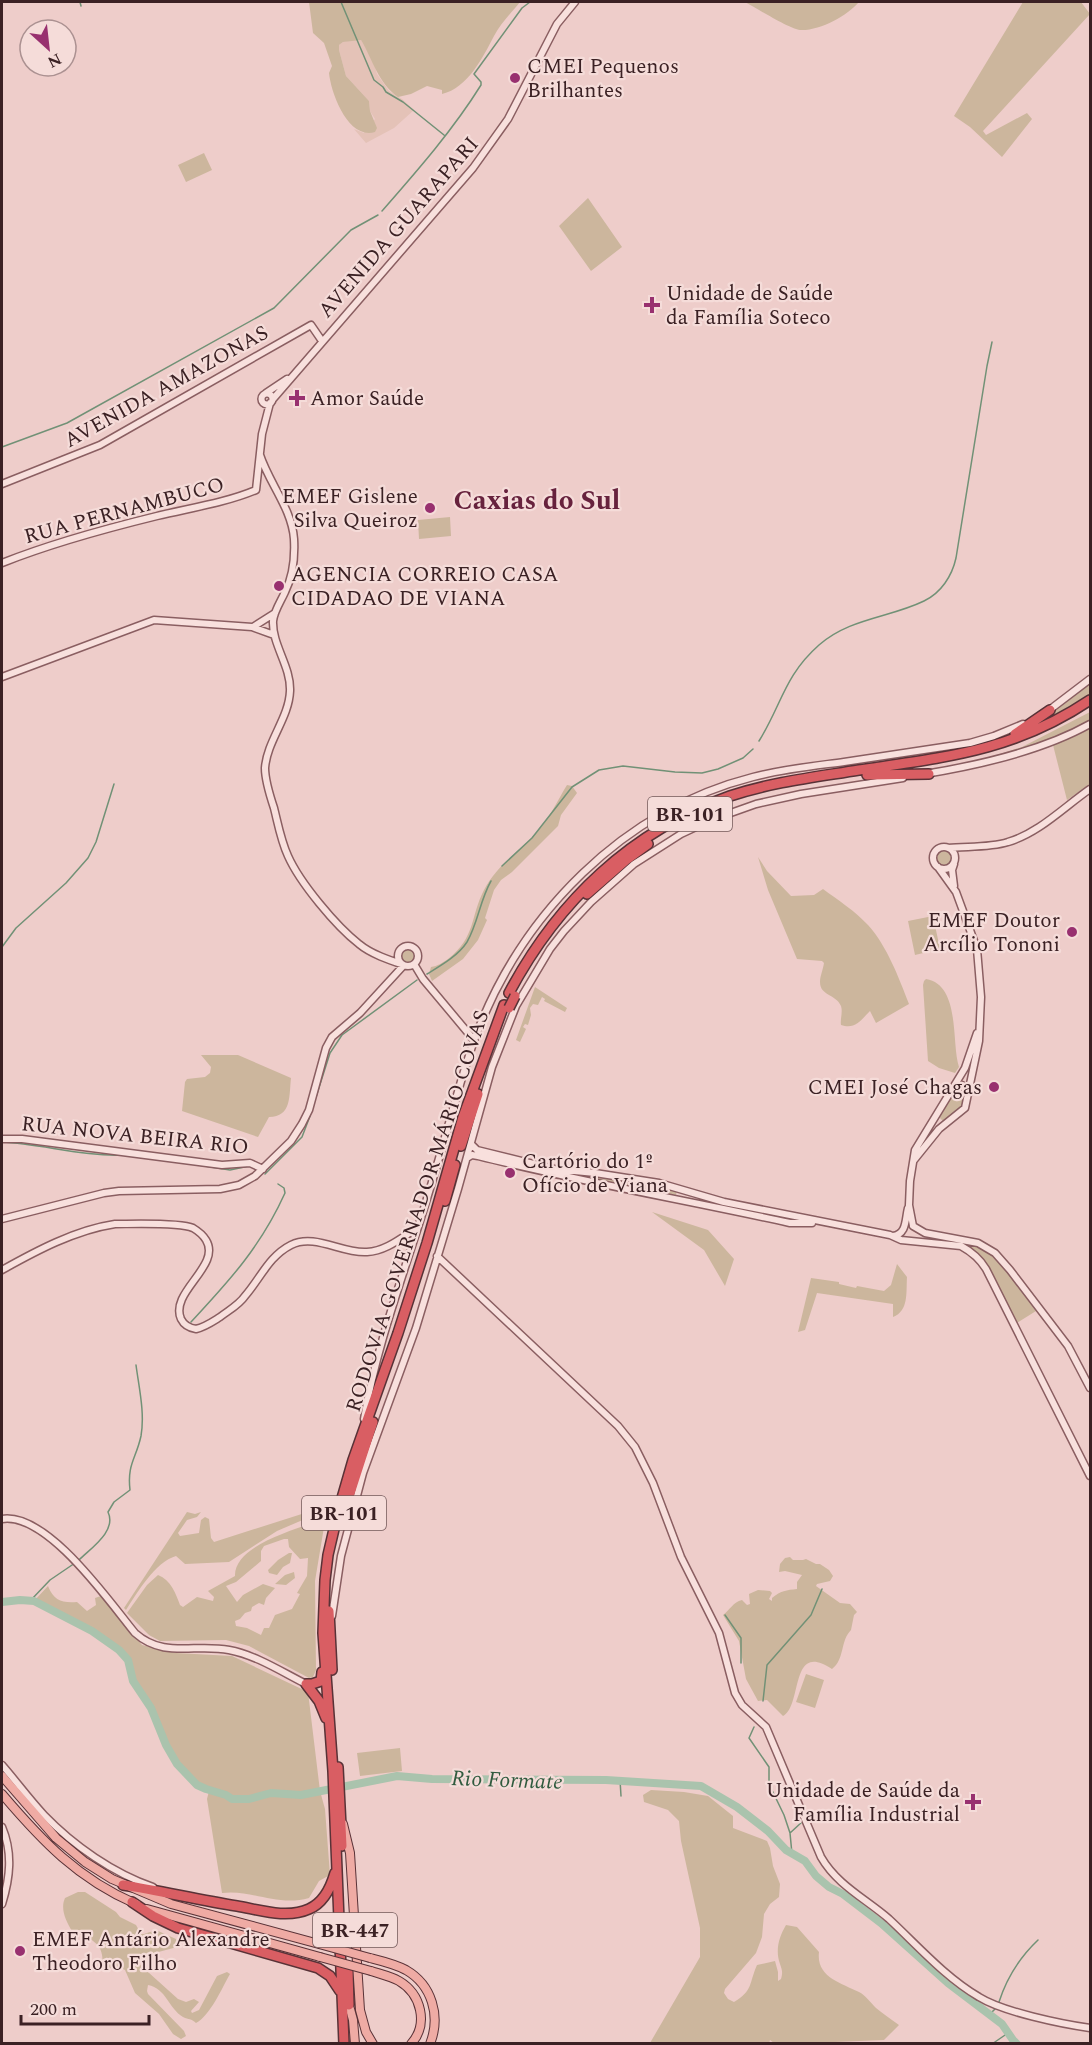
<svg xmlns="http://www.w3.org/2000/svg" width="1092" height="2045" font-family="Spectral,serif">
	<rect width="100%" height="100%" fill="#eecdca"/>
	<!-- farmland -->
	<path fill="#e4c2b7" d="M351,40H361L373,59L377,74L389,91L402,99L414,110L394,128L366,143L354,129L364,133L375,119L370,111L369,101L346,76L339,50V45L343,42Z"/>
	<!-- green -->
	<path fill="#ccb69d" fill-rule="evenodd" d="M309,2H520C512,12 501,23 494,36C483,57 468,88 442,94V90L427,86L411,94L398,97C378,83 373,60 361,40L343,42L339,45V50L346,76L369,101L370,111L377,128L375,132C348,140 331,93 329,73L332,66L324,43L313,33Z
		M745,2H859C847,16 820,31 800,30C790,29 756,8 745,2Z
		M1023,2H1081L1090,14L983,131L986,135L1027,113L1032,119L1002,157L970,127L954,116Z
		M204,153L212,170L186,182L178,165Z
		M588,198L622,247L591,271L559,226Z
		M450,517L451,536L419,539L418,520Z
		M1090,683V695L1051,718L1023,731L1051,714Z
		M1090,712V721C1054,739 1016,754 977,763C957,767 937,769 917,772L971,763L1022,747Z
		M1090,728V784L1067,800L1053,745Z
		M567,785L572,786L577,793L561,815L558,826L512,872L501,880L494,890L485,918L487,920L478,940L463,959L432,981L429,974L431,967C438,966 442,963 448,959C476,937 470,917 484,890C497,865 519,852 537,832C550,818 557,801 567,785Z
		M937 858a7 7 0 1 1 14 0a7 7 0 1 1-14 0Z
		M758,857L767,871L791,896L814,895L823,889C838,900 855,911 868,925C887,946 899,978 909,1004L876,1023L870,1011C861,1020 855,1030 841,1025C840,1019 843,1012 841,1006C836,994 820,996 820,982C820,976 823,970 824,963L822,961L797,959L768,890Z
		M933,916L940,949L915,955L908,921Z
		M401 956a7 7 0 1 1 14 0a7 7 0 1 1-14 0Z
		M926,979C961,985 951,1043 959,1067L955,1073L939,1068L928,1061L923,985L924,981Z
		M535,987L567,1008L565,1012L544,1001L545,999L542,997L538,1005L533,1004L530,1008L531,1015L528,1025L525,1024L523,1027L526,1029L520,1042L516,1040Z
		M201,1055H238L291,1078C289,1095 292,1117 269,1117L258,1137L182,1111L185,1082L187,1079L205,1077L210,1073L211,1067Z
		M962,1088L968,1094L962,1108L944,1122L939,1117L957,1089Z
		M567,1173L586,1174L622,1180L621,1184Z
		M623,1180L677,1190L676,1195L622,1184Z
		M652,1212L708,1230L734,1259L725,1286L704,1250Z
		M966,1241C1001,1252 1016,1283 1036,1311L1015,1324C1003,1299 993,1261 967,1247Z
		M897,1264L907,1277C906,1292 909,1311 893,1317V1304L817,1293L805,1330L798,1332L811,1278L839,1282V1284L856,1288L857,1286L884,1291L891,1285Z
		M330,1505L326,1510L277,1531L229,1562L185,1564L176,1556C155,1562 137,1593 126,1610L124,1608L187,1512L195,1514L201,1512L197,1517L187,1520L178,1533L180,1536L199,1533L201,1520L205,1517L209,1519L211,1538L214,1542Z
		M326,1515L315,1581L316,1670L313,1677L309,1678L249,1646L226,1640L160,1641L149,1635L127,1613L147,1585L158,1575C171,1580 176,1594 180,1605L183,1607L197,1597L213,1601L214,1597L208,1591L235,1576C234,1546 292,1531 314,1522C318,1520 322,1517 326,1515ZM284,1539H288L289,1547L300,1559L308,1558L307,1576L297,1593L300,1594L292,1609L275,1615L269,1628H264L261,1635L247,1628L236,1626L235,1621L240,1619L245,1613L251,1611L252,1607L259,1603L264,1605L266,1598L275,1588L263,1584L243,1595L237,1602L226,1586L236,1582L261,1561V1551L264,1546Z
		M289,1553H292L290,1563L283,1567L277,1575L269,1573L268,1570L278,1560Z
		M790,1557L793,1560H803L806,1559L816,1564H820L829,1570L833,1576L830,1581L817,1584L816,1586L840,1603L850,1604L857,1612L854,1615L851,1630C840,1641 845,1659 832,1669C789,1640 803,1706 783,1716L767,1700L758,1701L746,1679L739,1641L723,1615C730,1610 733,1602 742,1600L747,1605L750,1604L749,1594L758,1590L770,1591L772,1593L769,1599L772,1601V1598C780,1591 787,1590 797,1589V1582L802,1575L785,1571L779,1572L780,1564L785,1558Z
		M294,1572L295,1578L286,1585L275,1584L285,1575Z
		M48,1586C54,1601 62,1603 77,1602L87,1611L96,1605L95,1598L101,1596L142,1645L176,1653L232,1656L308,1692L320,1791L325,1809L330,1875L319,1881L309,1898C277,1907 251,1889 222,1893L207,1799L209,1791L197,1785L175,1761L151,1708L143,1698L130,1675L126,1657L92,1631L34,1601Z
		M806,1674L824,1680L815,1708L796,1702Z
		M400,1748L402,1771L360,1776L357,1753Z
		M651,1790L684,1792L708,1796L733,1816V1828L767,1841L770,1848L773,1866L780,1884L779,1897L770,1904L764,1914L762,1937L756,1953L725,1989L724,1993L728,1999L734,2002C753,1991 749,1983 757,1965L775,1961L778,1972V1981L781,1979C783,1972 782,1970 780,1964C775,1950 779,1937 786,1925L797,1927L819,1952C816,1977 841,1983 859,1992C865,1995 871,2003 876,2008C883,2014 891,2019 899,2025L884,2040L835,2042L834,2044L774,2043L770,2040L769,2044L650,2043L700,1957V1928L681,1841L679,1821L668,1810L644,1802L643,1795Z
		M78,1892H85L116,1912L120,1917L136,1925L141,1934H144L156,1930L176,1939L179,1945L177,1947L151,1954L139,1960L138,1963L178,1999L186,2002L194,1999L199,2002L191,2011L192,2013L199,2010L217,1976L227,1972L230,1974C222,1988 210,2016 196,2023C191,2018 189,2020 183,2017C169,2009 166,1988 148,1985L147,1991L148,1994L184,2031L186,2036L181,2039L173,2034L159,2014L135,1993L125,1970L119,1967L106,1969C102,1964 103,1961 102,1955C100,1940 83,1936 72,1931C66,1921 60,1909 65,1898Z"/>
	<g fill="none" stroke-linecap="round" stroke-linejoin="round">
		<!-- stream -->
		<path stroke="#719176" stroke-width="1.5" d="M80,2L81,6
			M341,2L374,80L383,87L386,92L403,102L444,135
			M382,211C417,171 453,130 481,85V82L474,74L522,8L530,2
			M2,447L67,423L274,308L351,230L378,215
			M759,741C782,704 784,676 819,645C850,618 889,618 924,601C941,593 952,576 956,558L987,366L992,342
			M502,866L532,838L572,787L599,770L623,766L675,772L702,773L718,769L743,758L753,749
			M2,947L16,928L66,883L88,858L96,842L114,784
			M427,974C440,966 458,956 467,942C478,923 480,900 491,881
			M316,1097L330,1053L342,1035L417,980
			M2,1142C43,1144 83,1157 125,1155
			M138,1157L187,1163
			M198,1165L230,1170L249,1166
			M265,1174L302,1137L310,1116
			M191,1322C231,1279 261,1246 285,1193L284,1188L278,1184
			M79,1560C91,1548 117,1531 108,1512L114,1502L130,1490C127,1464 136,1459 141,1436C145,1413 139,1388 136,1365
			M31,1600L50,1580L75,1563
			M725,1615L741,1638V1663
			M763,1701L767,1665L811,1615L822,1589
			M754,1727L749,1738L769,1767V1784L784,1815L790,1833L792,1854
			M620,1780L621,1796
			M790,1833L802,1822
			M999,2002C1007,1977 1019,1958 1038,1940
			M990,2014L995,2009
			M992,2044L1008,2033"/>
		<!-- river -->
		<path stroke="#aac3ad" stroke-width="8" d="M2,1602L20,1600L34,1601L92,1631L119,1650L128,1660L133,1681L151,1708L166,1745L177,1764L197,1785L206,1789L226,1795L232,1799H249L271,1793L301,1795L397,1776L432,1779L606,1780L701,1786L737,1807L768,1831L786,1850L805,1861L816,1876L829,1887L843,1894L881,1923L948,1983L1002,2024L1013,2040L1017,2044"/>
		<!-- minor casing -->
		<g stroke="#8a5e61" stroke-width="9">
			<path id="minor" d="M266,393L287,379
				M261.5 399a5.5 5.5 0 1 1 11 0a5.5 5.5 0 1 1-11 0Z
				M273,399L473,168L508,119L557,24L575,2
				M2,484L100,445L311,325L322,341
				M2,563C52,543 104,529 157,516C190,508 225,503 256,490L262,434L270,403
				M253,627L275,613
				M2,677L154,620L252,627L274,635
				M1048,711L1090,679
				M925,774C980,765 1042,751 1090,724
				M933 858a11 11 0 1 1 22 0a11 11 0 1 1-22 0Z
				M948,848C967,846 989,848 1008,842C1039,833 1064,807 1090,789
				M954,864L952,870L954,886
				M398 956a10 10 0 1 1 20 0a10 10 0 1 1-20 0Z
				M414,964L423,979L474,1040
				M955,1085H962L969,1093
				M2,1139H22L222,1165L250,1163L263,1169
				M471,1144L477,1150L554,1169L595,1173L659,1183L724,1202L890,1235L901,1240L961,1246C972,1252 980,1259 986,1269L1090,1476
				M467,1158L472,1155L478,1156C581,1182 686,1200 790,1223H812
				M914,1160L939,1129L965,1108L979,1041L981,997L977,949L956,892L938,867
				M2,1219L104,1193L119,1191L220,1189L239,1185L255,1176L291,1141L302,1124L309,1110L326,1048L332,1037L360,1013L404,965C389,960 371,954 359,944C336,926 300,883 288,856C281,841 278,824 274,808C270,796 265,781 265,768C267,741 289,718 290,691C291,666 272,645 273,621C274,611 281,601 285,592C293,576 295,557 294,539C292,509 269,483 260,455
				M913,1226L925,1233L978,1243L995,1253L1010,1270L1068,1346L1090,1388
				M913,1226L909,1205L910,1181L915,1150L965,1068L977,1033
				M893,1236C907,1234 905,1220 908,1208
				M437,1256L618,1426L635,1447L653,1483L681,1557L719,1633L735,1693L742,1705L766,1727L821,1857C837,1885 866,1899 889,1919C918,1946 945,1977 979,1997C1003,2012 1062,2024 1090,2028
				M2,1270C36,1251 75,1230 115,1224C132,1224 179,1222 193,1228C198,1231 203,1235 206,1240C222,1266 169,1292 181,1319C184,1325 189,1328 196,1329C205,1327 212,1322 220,1317C229,1310 239,1305 245,1296C260,1279 269,1256 291,1245C315,1233 342,1254 367,1252C386,1251 401,1238 417,1228
				M364,1419C378,1336 411,1256 434,1175C448,1130 459,1082 475,1038C521,914 623,810 753,777C783,769 814,766 844,762C886,756 928,749 970,743L994,736L1023,724
				M2,1519C47,1512 108,1600 135,1633C164,1659 195,1643 229,1650C256,1655 282,1672 306,1684
				M332,1616L341,1556L363,1473L416,1328L458,1189L492,1067L516,1006L550,949L564,931L591,902L634,864L681,834L711,820L756,804L801,794L903,778
				M2,1765C16,1781 29,1799 44,1815C74,1846 113,1873 153,1887
				M2,1827C13,1853 10,1878 2,1904"/>
		</g>
		<!-- major casing -->
		<g stroke="#593237" stroke-width="10">
			<path id="major" d="M2,1776L56,1838L85,1862L112,1879L171,1904L319,1944
				M2,1794C42,1841 78,1879 136,1904
				M343,1824L350,1853L360,2010L366,2032L373,2044
				M147,1909L320,1957
				M370,1958C382,1961 395,1964 406,1970C432,1985 441,2016 430,2044
				M371,1971C380,1974 390,1976 399,1981C421,1994 429,2024 411,2044
				M350,2009L353,2020L355,2044"/>
		</g>
		<!-- highway casing -->
		<g stroke="#593237" stroke-width="12">
			<path id="highway" d="M1015,734L1050,710
				M867,775L929,774
				M587,894L626,860L648,844
				M509,993C558,901 631,831 730,796C772,782 816,777 859,770C947,757 1014,751 1090,700
				M461,1146L478,1094
				M445,1201L455,1165
				M342,1518L373,1422
				M329,1611L332,1670
				M306,1684H312L321,1681L322,1672
				M306,1684L319,1701L326,1718
				M338,1767L342,1846
				M123,1885C161,1891 199,1900 237,1906C260,1910 287,1919 309,1909C323,1903 331,1887 335,1873
				M132,1902L153,1916L178,1928L318,1968L330,1976L340,1991
				M348,1971L349,2005
				M344,2044L333,1771L323,1633L325,1580L328,1555L338,1512L353,1460L398,1333L427,1243L463,1117L504,1005"/>
		</g>
		<!-- minor -->
		<use href="#minor" stroke="#f8e0dd" stroke-width="6"/>
		<!-- major -->
		<use href="#major" stroke="#efaba4" stroke-width="8"/>
		<!-- highway -->
		<use href="#highway" stroke="#d95e63" stroke-width="9"/>
		<!-- major-bridge casing -->
		<g stroke="#593237" stroke-width="10" stroke-linecap="butt">
			<path id="major-bridge" d="M319,1944L370,1958
				M320,1957L371,1971"/>
		</g>
		<!-- highway-bridge casing -->
		<g stroke="#593237" stroke-width="12" stroke-linecap="butt">
			<path id="highway-bridge" d="M509,1008L515,996"/>
		</g>
		<!-- major-bridge -->
		<use href="#major-bridge" stroke="#efaba4" stroke-width="8"/>
		<!-- highway-bridge -->
		<use href="#highway-bridge" stroke="#d95e63" stroke-width="9"/>
	</g>
	<!-- markers -->
	<g fill="#98306f" stroke="#f5dcd9" stroke-width="2">
		<circle cx="515" cy="78" r="6"/>
		<path d="M649 296h6v6h6v6h-6v6h-6v-6h-6v-6h6z"/>
		<path d="M294 389h6v6h6v6h-6v6h-6v-6h-6v-6h6z"/>
		<circle cx="430" cy="508" r="6"/>
		<circle cx="279" cy="586" r="6"/>
		<circle cx="1072" cy="932" r="6"/>
		<circle cx="994" cy="1087" r="6"/>
		<circle cx="510" cy="1173" r="6"/>
		<path d="M970 1793h6v6h6v6h-6v6h-6v-6h-6v-6h6z"/>
		<circle cx="20" cy="1951" r="6"/>
	</g>
	<g text-anchor="middle" stroke-width="4.5" stroke-linejoin="round" paint-order="stroke">
		<!-- shield labels -->
		<g fill="#f5dcd9" stroke="#73595a" stroke-width="1.5">
			<rect x="648" y="797" width="84" height="34" rx="4.5"/>
			<rect x="302" y="1496" width="84" height="34" rx="4.5"/>
			<rect x="313" y="1913" width="84" height="34" rx="4.5"/>
		</g>
		<g font-size="20" font-weight="bold" fill="#3b2124">
			<text x="690" y="821">BR-101</text>
			<text x="344" y="1520">BR-101</text>
			<text x="355" y="1937">BR-447</text>
		</g>
		<!-- poi labels -->
		<g font-size="21" fill="#3b2124" stroke="#f5dcd9" text-anchor="start">
			<text x="527" y="73">CMEI Pequenos<tspan x="527" dy="24">Brilhantes</tspan></text>
			<text x="666" y="300">Unidade de Saúde<tspan x="666" dy="24">da Família Soteco</tspan></text>
			<text x="310" y="405">Amor Saúde</text>
			<text x="418" y="503" text-anchor="end">EMEF Gislene<tspan x="418" dy="24">Silva Queiroz</tspan></text>
			<text x="291" y="581">AGENCIA CORREIO CASA<tspan x="291" dy="24">CIDADAO DE VIANA</tspan></text>
			<text x="1060" y="927" text-anchor="end">EMEF Doutor<tspan x="1060" dy="24">Arcílio Tononi</tspan></text>
			<text x="982" y="1094" text-anchor="end">CMEI José Chagas</text>
			<text x="522" y="1168">Cartório do 1º<tspan x="522" dy="24">Ofício de Viana</tspan></text>
			<text x="960" y="1797" text-anchor="end">Unidade de Saúde da<tspan x="960" dy="24">Família Industrial</tspan></text>
			<text x="32" y="1946">EMEF Antário Alexandre<tspan x="32" dy="24">Theodoro Filho</tspan></text>
		</g>
		<!-- street labels -->
		<g font-size="21" fill="#3b2124" stroke="#f5dcd9">
			<text transform="translate(398 227) rotate(-49)" y="7">AVENIDA GUARAPARI</text>
			<text transform="translate(166 386) rotate(-29)" y="7">AVENIDA AMAZONAS</text>
			<text transform="translate(124 510) rotate(-15)" y="7">RUA PERNAMBUCO</text>
			<text transform="translate(135 1135) rotate(6)" y="7">RUA NOVA BEIRA RIO</text>
			<text transform="translate(417 1211) rotate(-72)" y="7">RODOVIA GOVERNADOR MÁRIO COVAS</text>
		</g>
		<!-- water labels -->
		<g font-size="22" font-style="italic" fill="#315b3f" stroke="#f5dcd9">
			<text transform="translate(507 1779) rotate(2)" y="8">Rio Formate</text>
		</g>
		<!-- district labels -->
		<g font-size="27" font-weight="bold" fill="#67223d" stroke="#f5dcd9">
			<text x="537" y="509">Caxias do Sul</text>
		</g>
	</g>
	<!-- border -->
	<rect width="1092" height="2045" fill="none" stroke="#3b2124" stroke-width="6"/>
	<!-- north arrow -->
	<g transform="translate(48 48) rotate(153)"><circle r="28" fill="#f5dcd9" stroke="#ab9191" stroke-width="1.5"/>
	<path d="M0-4.5L10 22L0 15L-10 22Z" fill="#98306f"/>
	<text y="-9" font-size="16" font-weight="bold" text-anchor="middle" fill="#3b2124">N</text>
	</g>
	<!-- scale -->
	<path d="M21 2015v9h128v-9" fill="none" stroke="#3b2124" stroke-width="3"/>
	<text x="30" y="2015" font-size="18" fill="#3b2124" stroke="#f5dcd9" stroke-width="4.5" paint-order="stroke">200 m</text>
</svg>
